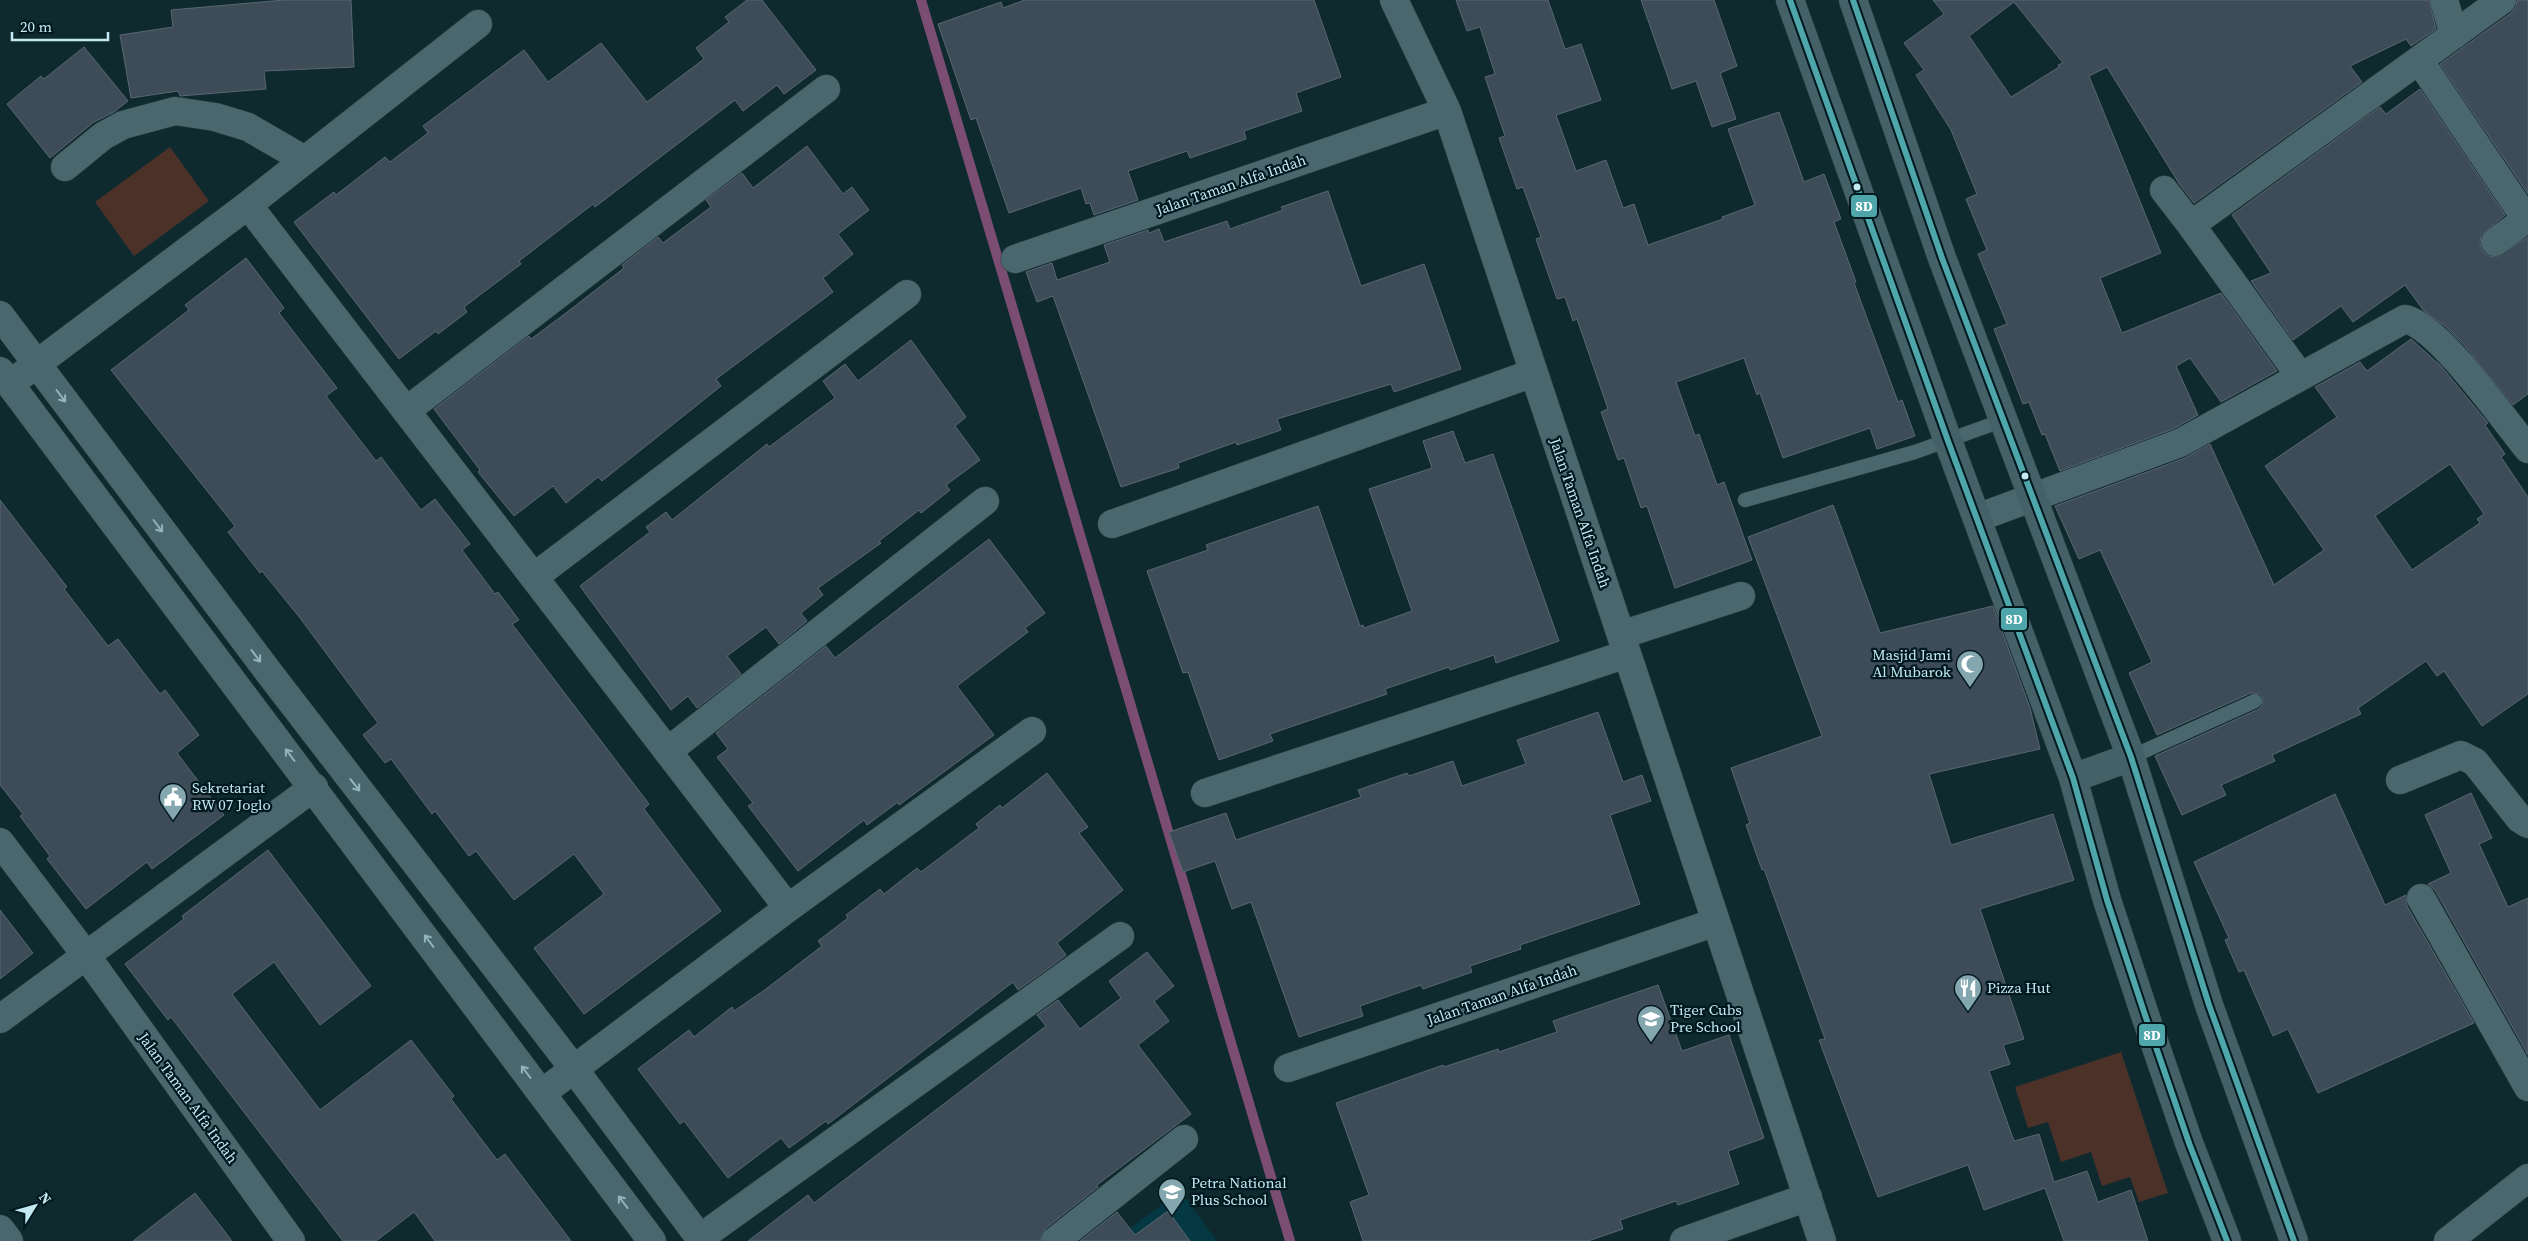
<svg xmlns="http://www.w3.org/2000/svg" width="2528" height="1241" font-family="'Source Serif 4',serif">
	<rect width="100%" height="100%" fill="#0f2a2f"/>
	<!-- built -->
	<path fill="#043943" d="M1180,1191L1217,1241H1113Z"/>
	<!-- green -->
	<path fill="#4c3129" d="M170,147L209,201L134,256L95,202Z
		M2121,1052L2168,1193L2139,1202L2130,1177L2102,1186L2091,1152L2061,1162L2048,1122L2028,1128L2015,1087Z"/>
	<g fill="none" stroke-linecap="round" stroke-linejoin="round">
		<!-- stream -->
		<path stroke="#7b4d72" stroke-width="10" d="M921,0L1290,1241"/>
	</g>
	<!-- building -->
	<path fill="#3e4c58" stroke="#596774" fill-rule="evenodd" d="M284,0H351L354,67L264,71L266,89L180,96L178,91L131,98L120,35L173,27L171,10Z
		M747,0H762L816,70L784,94L777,85L743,111L735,100L595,207L593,204L519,261L521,264L464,307L467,312L438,334L436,331L399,359L294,222L334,192L336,195L385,157L390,162L428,133L423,126L524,50L548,82L601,43L647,102L704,59L696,48L729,22L725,17Z
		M1025,0H1314L1341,77L1296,93L1302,111L1244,131L1246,139L1190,158L1187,151L1128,171L1138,200L1094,215L1090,203L1086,204L1081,188L1009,213L976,118L971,120L938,24L1001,2L1003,8Z
		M1456,0H1548L1565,49L1581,44L1601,100L1556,115L1576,171L1606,160L1623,208L1634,204L1648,245L1723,219L1722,217L1755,205L1728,129L1779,112L1804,182L1824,174L1841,219L1834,222L1856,282L1854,283L1898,402L1902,400L1915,436L1877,449L1870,428L1783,458L1760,393L1757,395L1744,358L1676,382L1695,436L1699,434L1717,485L1724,482L1752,560L1675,588L1647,506L1641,508L1624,458L1618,460L1601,412L1608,409L1577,319L1573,321L1565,297L1557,299L1536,239L1541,237L1523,187L1517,189L1499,138L1505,136L1485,77L1495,74L1480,27L1467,31Z
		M1641,0H1714L1737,66L1720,73L1736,119L1712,127L1696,81L1672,89Z
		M1933,0H2429L2436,29L2411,46L2406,39L2350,66L2362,82L2194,203L2180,185L2107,67L2089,76L2161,253L2100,278L2122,333L2221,293L2277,371L2221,402L2190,358L2176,366L2198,415L2173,429L2060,471L2045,434L2042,435L2029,402L2023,404L1994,329L2007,324L1978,254L1987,250L1966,199L1977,194L1951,130L1916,75L1924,70L1904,43L1944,14ZM2014,2L2063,63L2058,65L2059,67L2011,97L1969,36Z
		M2517,0H2528V194L2440,64L2511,13L2516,7Z
		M84,47L128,101L114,112L94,122L50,158L7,104L41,76L44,79Z
		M2420,89L2505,215L2481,235L2480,244L2483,252L2489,256L2497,257L2528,237V394L2513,405L2464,345L2445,326L2424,311L2405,285L2353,322L2341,306L2293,340L2251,281L2271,273L2232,215L2380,107L2386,114Z
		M807,146L843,194L852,187L869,210L838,234L853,254L823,278L833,292L716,379L721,386L602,481L598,477L566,503L553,486L514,516L478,472L480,470L434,409L529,336L531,339L562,316L624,268L622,265L658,237L663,243L711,207L706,200L742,173L753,188Z
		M1328,191L1361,286L1424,264L1461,369L1394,392L1391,384L1277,419L1281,430L1237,445L1236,442L1178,463L1179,468L1121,487L1053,296L1037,302L1026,272L1052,263L1057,280L1110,262L1104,245L1148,230L1149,233L1159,229L1164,242L1227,221L1230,229L1283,210L1281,207Z
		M246,258L284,308L279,313L337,388L326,396L376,461L381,457L421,510L435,499L470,544L462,550L495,594L498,592L519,620L512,624L649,804L644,809L721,911L584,1014L534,948L604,894L574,854L514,900L476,851L469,856L435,811L432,814L391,759L385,763L363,735L378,723L300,618L262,571L260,573L228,532L235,526L111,370L189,310L185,305Z
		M2411,339L2441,366L2488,423L2485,425L2505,454L2501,457L2528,497V694L2482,726L2444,671L2437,676L2426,661L2358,708L2361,714L2272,755L2275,761L2221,785L2226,795L2182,815L2155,756L2259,709L2262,706L2263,698L2260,694L2251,693L2157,735L2129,673L2152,662L2100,550L2079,559L2055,506L2185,458L2210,444L2274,585L2324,550L2265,466L2337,417L2315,387L2360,362L2367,371ZM2450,464L2484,514L2477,519L2480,523L2412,570L2375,516Z
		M911,340L966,417L955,426L980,460L946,485L950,490L921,513L919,510L879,541L881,543L818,588L823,595L801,613L807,621L779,644L766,627L727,656L741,674L697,708L688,696L671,710L580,586L650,532L646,527L666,512L672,520L767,444L769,447L835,398L823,381L845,364L858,381Z
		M1453,431L1465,463L1493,454L1559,641L1496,663L1494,655L1450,670L1449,667L1385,689L1387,694L1270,734L1273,741L1219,760L1188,672L1183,673L1147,571L1208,550L1206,545L1318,506L1360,626L1363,625L1364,628L1412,611L1369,489L1432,468L1423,441Z
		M0,500L67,587L64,589L108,646L118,639L160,694L165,690L199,735L177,753L224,815L152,869L147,862L86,909L47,859L50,856L20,816L23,814L0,785Z
		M1833,505L1880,633L1993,606L2030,708L2040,749L1929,774L1951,845L2053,814L2074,880L1980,909L2024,1039L2003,1045L2010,1064L1989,1071L2014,1141L2039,1134L2054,1182L2087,1171L2098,1202L2131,1190L2148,1241H2064L2045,1188L1984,1210L1968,1165L1878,1197L1819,1040L1825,1039L1764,869L1762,870L1746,825L1750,823L1731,768L1822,736L1748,537Z
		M989,539L1045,613L1025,628L1028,632L957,686L994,735L899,805L898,802L867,825L864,820L798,871L748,806L753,803L717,757L728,749L716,733L826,646L835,658Z
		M1598,712L1623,782L1642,775L1651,801L1610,815L1640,904L1520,945L1521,949L1470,966L1472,972L1423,989L1421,985L1360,1006L1363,1016L1299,1037L1251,902L1232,909L1215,861L1183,872L1169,832L1226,813L1236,840L1361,797L1358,790L1407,773L1409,776L1453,761L1462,786L1526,764L1517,740Z
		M1047,773L1088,827L1079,833L1123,890L1057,943L1066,955L1053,965L1018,990L1013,982L828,1124L826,1121L789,1148L781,1138L728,1178L684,1121L680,1124L638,1069L689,1030L694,1037L732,1007L734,1011L766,989L822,946L818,941L848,918L846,915L880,889L884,894L917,868L921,872L979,828L976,824L1000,805L1002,808Z
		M2471,793L2492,838L2479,844L2508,907L2528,898V1055L2435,890L2428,884L2451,873L2425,815Z
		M2335,794L2385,905L2406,895L2407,906L2474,1023L2318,1093L2288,1029L2273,1036L2244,970L2239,972L2225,940L2229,938L2194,862Z
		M268,850L371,986L320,1025L274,962L232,994L320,1110L411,1040L454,1096L451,1099L497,1160L505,1154L571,1241H435L414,1212L376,1241H343L171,1017L168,1020L125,964L184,919L182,916Z
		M0,910L33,953L0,979Z
		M1147,952L1174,986L1154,1001L1169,1021L1138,1045L1191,1114L1097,1185L1098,1187L1045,1229L1040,1241H748L808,1195L814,1203L1046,1026L1037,1015L1058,1000L1080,1029L1121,998L1109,981Z
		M1658,985L1682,1051L1729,1035L1764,1138L1728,1151L1739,1184L1678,1205L1676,1201L1620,1220L1623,1229L1588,1241H1363L1350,1202L1369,1195L1336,1103L1443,1065L1444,1067L1498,1049L1499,1052L1557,1032L1553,1021Z
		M195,1193L232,1241H133Z
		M1168,1211L1190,1241H1080L1117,1212L1135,1235Z"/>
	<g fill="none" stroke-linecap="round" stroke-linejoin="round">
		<!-- service casing -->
		<g stroke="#31464a" stroke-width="15">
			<path id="service" d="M1745,500L1915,452L2004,420
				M2131,757L2255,701"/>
		</g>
		<!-- minor casing -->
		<g stroke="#31464a" stroke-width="29">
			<path id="minor" d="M1394,0L1447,111L1822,1241
				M2444,0L2454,35
				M2419,60L2522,213L2521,223L2495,242
				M65,167L103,136L123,125L175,111L215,117L248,127L305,160
				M2164,190L2191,225
				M248,205L788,908
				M1015,259L1447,111
				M2300,376L2191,225L2502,0
				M10,384L248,205L478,24
				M406,411L826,89
				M1977,518L2180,443L2405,319C2439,326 2504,420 2528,449
				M1112,524L1533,373
				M534,577L907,294
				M1621,635L1741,596
				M668,751L985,501
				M2400,780L2461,755L2475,762L2520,819L2528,824
				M1205,793L1627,654
				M0,842L85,954L291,1241
				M2421,898L2528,1087
				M0,1019L314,787
				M1288,1068L1716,922
				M542,1093L788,908L1032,731
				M0,1229L9,1241
				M700,1238L1120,936
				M1055,1241L1184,1139
				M1684,1241L1808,1197
				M2448,1241L2528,1178"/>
		</g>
		<!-- tertiary casing -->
		<g stroke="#31464a" stroke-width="29">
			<path id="tertiary" d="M0,315L270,674L574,1069L702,1241
				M0,371L652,1241"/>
		</g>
		<!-- secondary casing -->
		<g stroke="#31464a" stroke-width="29">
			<path id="secondary" d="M1790,0L1948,441L2073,778L2107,900L2145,1015L2189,1143L2227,1241
				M1853,0L1942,258L2131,757L2209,1005L2294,1241
				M2073,778L2131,757"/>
		</g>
		<!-- service -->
		<use href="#service" stroke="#4a676e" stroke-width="14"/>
		<!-- minor -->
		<use href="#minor" stroke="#4a676e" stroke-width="28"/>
		<!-- tertiary -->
		<use href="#tertiary" stroke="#4a676e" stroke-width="28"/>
		<!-- secondary -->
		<use href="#secondary" stroke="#456168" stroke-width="28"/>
		<!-- bus-1 casing -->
		<g stroke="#00181e" stroke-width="10">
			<path id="bus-1" d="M1790,0L1948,441L2073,778L2107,900L2145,1015L2189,1143L2227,1241
				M1853,0L1942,258L2131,757L2209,1005L2294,1241"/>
		</g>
		<!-- bus-1 -->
		<use href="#bus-1" stroke="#4ea6aa" stroke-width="6"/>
	</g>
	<!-- one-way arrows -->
	<defs><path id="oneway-shaft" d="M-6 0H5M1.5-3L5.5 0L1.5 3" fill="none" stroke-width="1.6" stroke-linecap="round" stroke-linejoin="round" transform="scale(1.25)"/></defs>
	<g stroke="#93b5be">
		<use href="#oneway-shaft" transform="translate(61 396) rotate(53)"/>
		<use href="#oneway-shaft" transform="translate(158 526) rotate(53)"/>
		<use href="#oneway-shaft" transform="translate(256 656) rotate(53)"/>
		<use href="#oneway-shaft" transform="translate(290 755) rotate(-127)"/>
		<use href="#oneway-shaft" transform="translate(355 785) rotate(52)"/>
		<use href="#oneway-shaft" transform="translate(429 941) rotate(-127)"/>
		<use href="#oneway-shaft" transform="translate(526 1072) rotate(-127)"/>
		<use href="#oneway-shaft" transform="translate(623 1202) rotate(-127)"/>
	</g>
	<!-- icons -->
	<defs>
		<g id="mosque-pin" transform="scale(1.4375)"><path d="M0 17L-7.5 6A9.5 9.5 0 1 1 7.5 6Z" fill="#84a6ae" stroke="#00181e"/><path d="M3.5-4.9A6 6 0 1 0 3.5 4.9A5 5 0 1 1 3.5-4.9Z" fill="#fff"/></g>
		<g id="civic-pin" transform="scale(1.4375)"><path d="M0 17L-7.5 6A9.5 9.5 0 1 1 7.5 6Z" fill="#84a6ae" stroke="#00181e"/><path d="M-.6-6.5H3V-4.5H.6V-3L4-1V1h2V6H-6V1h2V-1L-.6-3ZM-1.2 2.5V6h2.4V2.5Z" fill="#fff"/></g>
		<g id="restaurant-pin" transform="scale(1.4375)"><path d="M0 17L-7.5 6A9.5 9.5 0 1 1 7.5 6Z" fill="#84a6ae" stroke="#00181e"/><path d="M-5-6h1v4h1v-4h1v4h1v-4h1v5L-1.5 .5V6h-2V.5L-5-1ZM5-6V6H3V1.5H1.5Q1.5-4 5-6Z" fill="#fff"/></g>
		<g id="school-pin" transform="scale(1.4375)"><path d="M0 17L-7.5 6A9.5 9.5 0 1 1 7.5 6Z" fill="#84a6ae" stroke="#00181e"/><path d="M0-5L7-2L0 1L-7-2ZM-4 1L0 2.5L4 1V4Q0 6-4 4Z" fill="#fff"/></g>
	</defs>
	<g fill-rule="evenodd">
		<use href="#mosque-pin" x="1970" y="664"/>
		<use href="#civic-pin" x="173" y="797"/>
		<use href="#restaurant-pin" x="1968" y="988"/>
		<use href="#school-pin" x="1651" y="1019"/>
		<use href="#school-pin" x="1172" y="1192"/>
	</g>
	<!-- markers -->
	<g fill="#c3e9f3" stroke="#00181e" stroke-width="2">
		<circle cx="1857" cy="187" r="4.5"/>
		<circle cx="2025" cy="476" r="4.5"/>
	</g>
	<g text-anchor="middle" stroke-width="4.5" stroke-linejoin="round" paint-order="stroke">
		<!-- street labels -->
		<g font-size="15" fill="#c3e9f3" stroke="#00181e">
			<text transform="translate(1231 185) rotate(-19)" y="5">Jalan Taman Alfa Indah</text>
			<text transform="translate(1580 513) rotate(71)" y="5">Jalan Taman Alfa Indah</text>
			<text transform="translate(1502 995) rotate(-19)" y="5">Jalan Taman Alfa Indah</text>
			<text transform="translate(188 1098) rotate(54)" y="5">Jalan Taman Alfa Indah</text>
		</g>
		<!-- poi labels -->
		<g font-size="15" fill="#c3e9f3" stroke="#00181e" text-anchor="start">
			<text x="1951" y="660" text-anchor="end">Masjid Jami<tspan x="1951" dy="17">Al Mubarok</tspan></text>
			<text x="192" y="793">Sekretariat<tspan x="192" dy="17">RW 07 Joglo</tspan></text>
			<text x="1987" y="993">Pizza Hut</text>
			<text x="1670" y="1015">Tiger Cubs<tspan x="1670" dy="17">Pre School</tspan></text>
			<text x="1191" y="1188">Petra National<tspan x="1191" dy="17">Plus School</tspan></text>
		</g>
	</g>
	<g stroke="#00181e" stroke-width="2">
		<rect x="1850" y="194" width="28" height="24" rx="5" fill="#4ea6aa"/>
		<rect x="2000" y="607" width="28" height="24" rx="5" fill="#4ea6aa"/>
		<rect x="2138" y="1023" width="28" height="24" rx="5" fill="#4ea6aa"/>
	</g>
	<g font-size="14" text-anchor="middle" font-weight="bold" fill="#fff">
		<text x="1864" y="211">8D</text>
		<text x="2014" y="624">8D</text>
		<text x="2152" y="1040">8D</text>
	</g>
	<!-- north arrow -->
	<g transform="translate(35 1206) rotate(53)" stroke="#00181e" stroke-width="4" paint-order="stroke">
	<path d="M0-4L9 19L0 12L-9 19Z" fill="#c3e9f3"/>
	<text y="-8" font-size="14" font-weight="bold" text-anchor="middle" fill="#c3e9f3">N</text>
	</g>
	<!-- scale -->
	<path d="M12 32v8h96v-8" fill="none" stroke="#c3e9f3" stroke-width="2.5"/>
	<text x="20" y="32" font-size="15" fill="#c3e9f3" stroke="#00181e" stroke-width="4" paint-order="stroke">20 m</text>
</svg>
